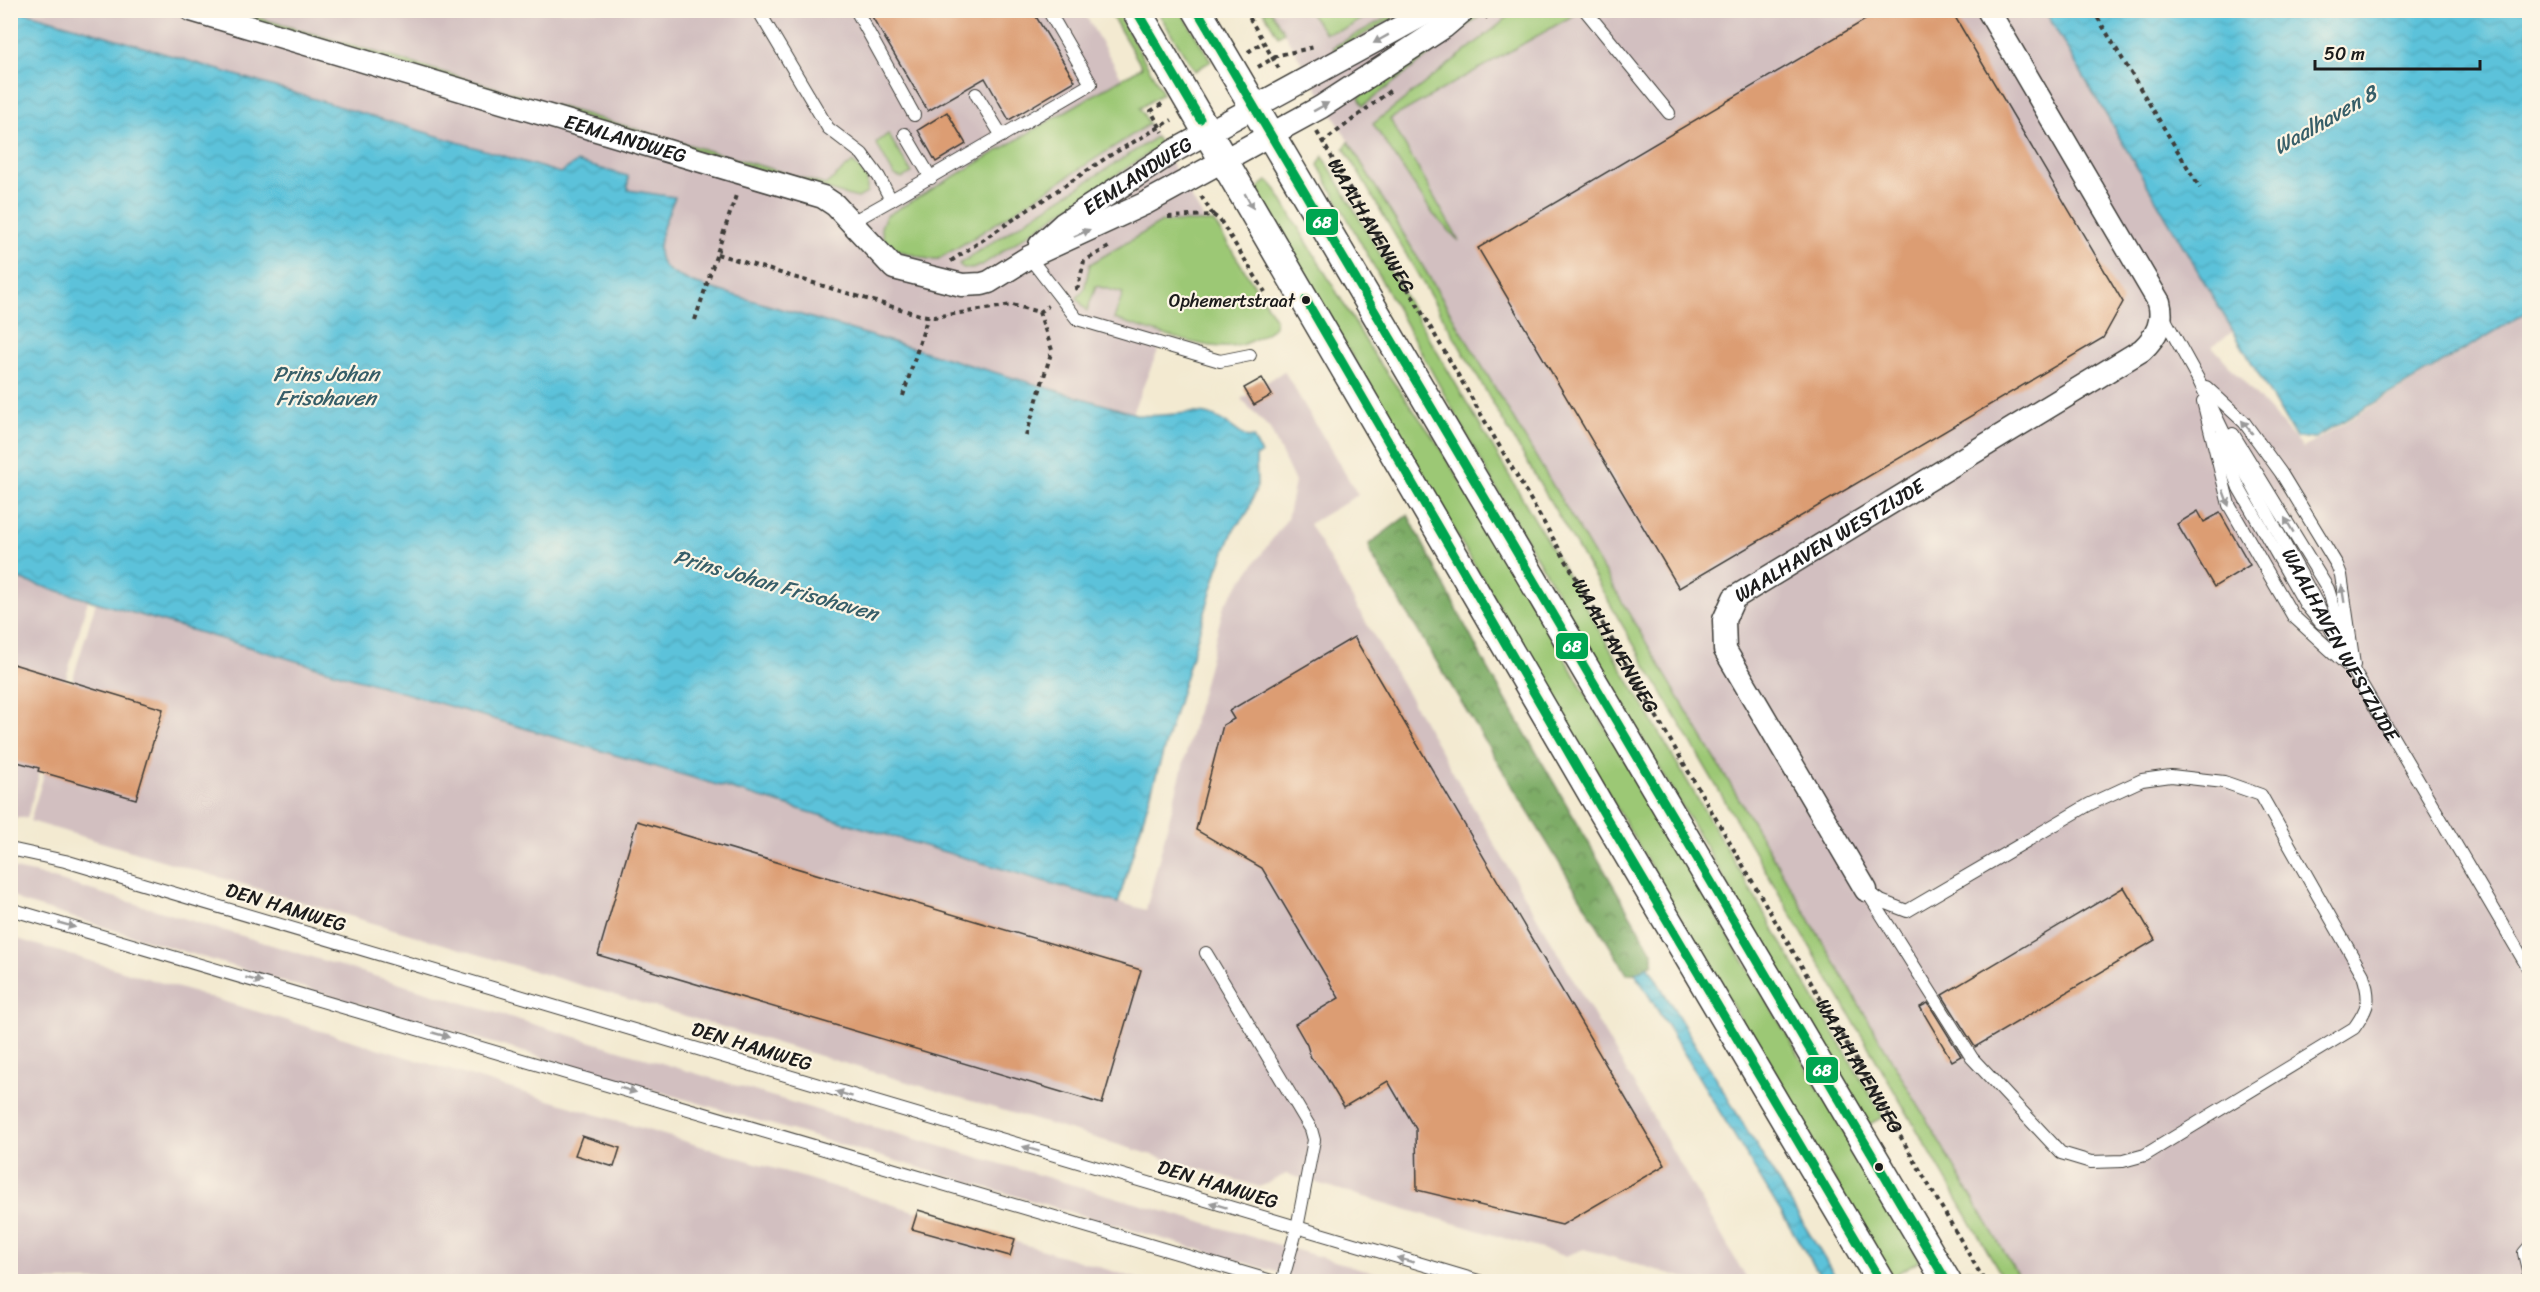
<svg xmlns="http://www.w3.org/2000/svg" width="2540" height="1292" font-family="Sriracha,sans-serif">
	<defs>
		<pattern id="forest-crowns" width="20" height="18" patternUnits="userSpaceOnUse" patternTransform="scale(1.5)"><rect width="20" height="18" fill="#7dac66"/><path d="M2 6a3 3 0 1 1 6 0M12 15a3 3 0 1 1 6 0" fill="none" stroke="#668b53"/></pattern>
		<pattern id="water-waves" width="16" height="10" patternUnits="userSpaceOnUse" patternTransform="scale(1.5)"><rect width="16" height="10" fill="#5cc2da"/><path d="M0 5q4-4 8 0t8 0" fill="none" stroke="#4fa6ba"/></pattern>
	</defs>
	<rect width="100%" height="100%" fill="#fcf5e5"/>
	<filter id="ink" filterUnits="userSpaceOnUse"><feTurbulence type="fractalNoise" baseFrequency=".0167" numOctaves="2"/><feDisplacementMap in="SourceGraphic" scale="12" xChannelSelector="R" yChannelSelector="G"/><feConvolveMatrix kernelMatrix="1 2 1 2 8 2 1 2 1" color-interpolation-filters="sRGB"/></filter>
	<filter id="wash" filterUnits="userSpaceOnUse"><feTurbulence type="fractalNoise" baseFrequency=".008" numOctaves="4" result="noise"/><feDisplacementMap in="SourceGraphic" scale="24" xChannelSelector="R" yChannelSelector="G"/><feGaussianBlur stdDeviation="1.35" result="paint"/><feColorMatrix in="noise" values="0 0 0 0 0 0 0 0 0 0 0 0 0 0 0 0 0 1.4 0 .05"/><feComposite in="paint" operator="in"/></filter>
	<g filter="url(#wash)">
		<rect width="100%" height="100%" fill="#f3ead1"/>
		<!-- industrial -->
		<path fill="#d2bfc0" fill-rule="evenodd" d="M1376,10L2079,11L2250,320L2212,346L2303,448L2529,311V1281H2021L1742,804L1271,11H1308L1326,33L1347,27ZM1373,124L1456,238L1433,213Z
			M10,11H1083L1209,228L1100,490Z
			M1284,371L1358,495L1309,524L1748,1281H1695L1584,1249L1565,1256L1286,1174L1260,1187L30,821L96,602L1146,910L1224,605L1287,519L1295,482L1270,429L1241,399Z
			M10,577L88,600L27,818H11Z
			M10,868L34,873L840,1117L1403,1281H1307L281,981L22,902L11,894Z
			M11,937L1145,1281H11Z"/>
		<!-- grass -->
		<path fill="#9cc875" stroke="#5c7248" stroke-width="1.5" d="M218,11H235L825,185L853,162L867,178V193L858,198L846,195Z
			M1109,11H1116L1161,89L1162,94L1140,108L1149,124L970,240L938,259H928L897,250L884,240L881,227L886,216L1142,67Z
			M1157,11H1181L1211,61L1195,71Z
			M1263,11H1271L1284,32L1278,36Z
			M1308,11H1376L1347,28L1325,33Z
			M1398,11H1406L1335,51L1333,47Z
			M1480,11L1485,12L1363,106L1359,97Z
			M1513,11H1570L1574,15L1390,119L1459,241L1433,214L1373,124L1501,23Z
			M888,134L912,173L902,178L894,175L876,143Z
			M1156,137L1161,145L982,265L972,269L963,268L959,264Z
			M1349,142L1742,804L2021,1281H2005L1344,148Z
			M1323,156L1883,1117L1868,1125L1492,481L1318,165Z
			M1267,181L1273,185L1374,355L1438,444L1920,1260L1891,1277L1259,197L1258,188Z
			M1162,222H1214L1275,318L1274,328C1262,335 1251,343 1237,346C1209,353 1143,327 1114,319L1123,293L1096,286L1087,311L1077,298L1084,290L1090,264Z
			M1966,1269L1973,1270L1980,1281H1963L1958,1273Z"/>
		<!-- forest -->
		<path fill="url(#forest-crowns)" stroke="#4c6441" stroke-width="1.5" d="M1408,515L1484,662L1653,954V963L1635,973L1627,974L1371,554L1369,544Z"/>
		<!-- water -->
		<path fill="url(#water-waves)" stroke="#3c6f7b" stroke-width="1.5" d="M10,11H21L80,28L560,173L577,162L628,176V190L675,197C668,215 648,253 667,269C674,275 685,279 693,283L1139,415C1162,418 1187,410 1206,414C1221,417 1235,430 1247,438L1253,437L1261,454L1256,457L1257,486L1248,512L1234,529L1218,569L1118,903L11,577Z
			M2045,11H2529V311L2315,438H2296Z
			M1648,966L1838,1281H1823L1635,973Z"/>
		<g id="blocks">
			<!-- building -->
			<path fill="#dc9d73" d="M868,10H1032L1075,81L1009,120L985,78L928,111Z
				M1882,10H1951L2123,302L2103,338L1679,588L1478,248Z
				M947,112L966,144L936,162L918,130Z
				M1262,378L1272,395L1254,405L1244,388Z
				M2198,511L2204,522L2220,513L2250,565L2214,587L2177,524Z
				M1354,637L1665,1165L1562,1225L1417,1190L1416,1129L1388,1081L1344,1107L1322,1070L1311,1058L1307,1045L1295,1024L1339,998L1262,868L1196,830L1223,725L1234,719L1229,711Z
				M10,663L163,709L136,799L38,771L39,768L10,760Z
				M637,821L1141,970L1102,1104L598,955Z
				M2124,887L2155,940L1975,1047L1942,995Z
				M1928,1003L1961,1056L1952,1061L1920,1007Z
				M582,1136L620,1148L614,1167L575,1155Z
				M918,1210L1015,1239L1010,1256L912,1229Z"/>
		</g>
	</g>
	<g filter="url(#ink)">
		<use href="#blocks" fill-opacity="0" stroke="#3c3b37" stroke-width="1.5"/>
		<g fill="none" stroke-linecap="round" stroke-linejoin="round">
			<!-- service casing -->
			<g stroke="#3c3b37" stroke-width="14">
				<g id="service">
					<path d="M758,10L828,128L862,154L879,177L891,200L852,222"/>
					<path d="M856,10L914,115"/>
					<path d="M1585,10L1669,113"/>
					<path d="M976,94L1002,136"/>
					<path d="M905,134L931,178"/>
					<path d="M891,200L1091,84L1048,10"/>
					<path d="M1029,257L1077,319L1220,361L1250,355"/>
					<path id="s2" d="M2162,314L2198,379L2228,441L2355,673L2530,971"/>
					<path d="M2206,387L2244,422L2281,473L2337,565L2341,575L2354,665"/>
					<path d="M2203,401L2229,505L2293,616L2348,666"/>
					<path d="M2233,434L2328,589L2344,639"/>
					<path d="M2219,437L2239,488L2306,605L2321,623"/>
					<path d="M2171,776L2224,782L2261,795L2363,975C2371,1000 2369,1007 2354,1028L2145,1155L2123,1161L2091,1162L2061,1153L1972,1058L1866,890L1881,901L1907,911L2090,804L2142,780Z"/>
					<path d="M10,849L65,861L1482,1282"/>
					<path d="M10,909L1275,1282"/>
					<path d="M1206,953L1311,1129L1314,1140L1297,1228L1282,1282"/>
					<path d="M2530,1246L2524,1253L2530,1278"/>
				</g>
			</g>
			<!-- minor casing -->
			<g stroke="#3c3b37" stroke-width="25">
				<g id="minor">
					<path id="s3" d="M191,10L823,197L835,205L894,268L962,285L982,284L989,282L1029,257L1144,204L1321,107L1444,27L1464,10"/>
					<path id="s4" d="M1040,245L1063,224L1174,151L1432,10"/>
					<path id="s5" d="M1866,890L1725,650L1724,620L1734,598L2142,350C2157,336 2164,322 2159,302L1988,10"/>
				</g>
			</g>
			<!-- tertiary casing -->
			<g stroke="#3c3b37" stroke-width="31">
				<path id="tertiary" d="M1136,10L1606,817L1881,1282
					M1197,10L1947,1282"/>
			</g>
			<!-- path -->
			<g stroke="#3c3b37" stroke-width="4" stroke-dasharray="4.5 4.5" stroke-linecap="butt">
				<path d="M1245,10L1279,69"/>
				<path d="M2093,10L2200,188"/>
				<path d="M1485,18L1493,10"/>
				<path d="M1248,52L1263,42"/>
				<path d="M1258,67L1279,55L1315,47"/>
				<path d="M1162,104L1151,111L1163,132"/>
				<path id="s1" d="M1317,132L1985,1282"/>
				<path d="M1322,143L1391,90"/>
				<path d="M1213,215L1220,220L1265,292"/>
				<path d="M1168,217L1213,215L1201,196"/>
				<path d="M717,254L920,315L934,317L1012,305L1039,312L1048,306"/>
				<path d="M951,261L1109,156L1172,120"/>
				<path d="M1075,289L1078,287L1084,261L1109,247"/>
				<path d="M695,320L737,192"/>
				<path d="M903,396L928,316"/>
				<path d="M1026,436L1052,350L1039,312"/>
			</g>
			<!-- service -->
			<use href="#service" stroke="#fff" stroke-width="12"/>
			<!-- minor -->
			<use href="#minor" stroke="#fff" stroke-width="22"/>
			<!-- tertiary -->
			<use href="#tertiary" stroke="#fff" stroke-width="28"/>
			<!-- bus-1 casing -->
			<g stroke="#fcf5e5" stroke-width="14">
				<path id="bus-1" d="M1136,10L1200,119
					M1197,10L1947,1282
					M1306,300L1606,817L1881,1282"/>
			</g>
			<!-- bus-1 -->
			<use href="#bus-1" stroke="#00a651" stroke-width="9"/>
		</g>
		<!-- one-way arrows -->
		<defs><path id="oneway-solid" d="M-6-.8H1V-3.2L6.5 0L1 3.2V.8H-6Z" transform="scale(1.5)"/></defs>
		<g fill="#999">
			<use href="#oneway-solid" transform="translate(1381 39) rotate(151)"/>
			<use href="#oneway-solid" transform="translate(1321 107) rotate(-29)"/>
			<use href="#oneway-solid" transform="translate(1249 201) rotate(60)"/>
			<use href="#oneway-solid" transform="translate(1082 233) rotate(-24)"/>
			<use href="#oneway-solid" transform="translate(2247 427) rotate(-129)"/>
			<use href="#oneway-solid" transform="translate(2226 498) rotate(70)"/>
			<use href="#oneway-solid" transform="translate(2289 525) rotate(-121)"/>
			<use href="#oneway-solid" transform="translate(2343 594) rotate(-99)"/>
			<use href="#oneway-solid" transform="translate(67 925) rotate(16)"/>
			<use href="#oneway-solid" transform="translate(254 980) rotate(16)"/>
			<use href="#oneway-solid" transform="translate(441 1035) rotate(16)"/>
			<use href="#oneway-solid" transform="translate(628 1090) rotate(16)"/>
			<use href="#oneway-solid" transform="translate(844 1094) rotate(-163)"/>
			<use href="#oneway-solid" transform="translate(1031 1149) rotate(-163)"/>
			<use href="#oneway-solid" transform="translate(1218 1205) rotate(-163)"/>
			<use href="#oneway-solid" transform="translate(1405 1260) rotate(-164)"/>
		</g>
	</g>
	<!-- markers -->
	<g fill="#1c1c1c" stroke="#fcf5e5" stroke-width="2">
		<circle cx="1306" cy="300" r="5"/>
		<circle cx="1879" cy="1167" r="5"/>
	</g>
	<g text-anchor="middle" stroke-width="4.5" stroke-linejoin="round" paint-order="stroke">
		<!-- bus labels -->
		<g font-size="18" fill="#1c1c1c" stroke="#fcf5e5" text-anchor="end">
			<text x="1295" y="307">Ophemertstraat</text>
		</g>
		<!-- street labels -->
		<g font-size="20" fill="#1c1c1c" stroke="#fcf5e5">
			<text dy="7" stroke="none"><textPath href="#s3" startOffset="453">EEMLANDWEG</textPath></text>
			<text dy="7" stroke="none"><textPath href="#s4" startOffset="120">EEMLANDWEG</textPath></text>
			<text dy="7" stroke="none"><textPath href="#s1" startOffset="108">WAALHAVENWEG</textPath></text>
			<text dy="7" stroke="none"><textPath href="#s5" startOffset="444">WAALHAVEN WESTZIJDE</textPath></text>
			<text dy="7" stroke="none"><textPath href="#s2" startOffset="376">WAALHAVEN WESTZIJDE</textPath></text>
			<text dy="7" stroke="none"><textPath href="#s1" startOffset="594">WAALHAVENWEG</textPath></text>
			<text transform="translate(286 907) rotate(17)" y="7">DEN HAMWEG</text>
			<text transform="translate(752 1046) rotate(17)" y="7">DEN HAMWEG</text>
			<text dy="7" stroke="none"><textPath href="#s1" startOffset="1080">WAALHAVENWEG</textPath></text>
			<text transform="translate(1218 1184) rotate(17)" y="7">DEN HAMWEG</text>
		</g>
		<!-- water labels -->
		<g font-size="21" font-style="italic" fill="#365e68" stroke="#fcf5e5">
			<text transform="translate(2325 120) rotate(-30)" y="7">Waalhaven 8</text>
			<text x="326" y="381">Prins Johan<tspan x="326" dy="24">Frisohaven</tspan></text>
			<text transform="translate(776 585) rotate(16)" y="7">Prins Johan Frisohaven</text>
		</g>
	</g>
	<g stroke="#fcf5e5" stroke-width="2">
		<rect x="1305" y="208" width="34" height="28" rx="6" fill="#00a651"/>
		<rect x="1555" y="632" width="34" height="28" rx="6" fill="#00a651"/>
		<rect x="1805" y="1056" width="34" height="28" rx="6" fill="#00a651"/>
	</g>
	<g font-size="16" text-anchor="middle" font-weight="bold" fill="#fff">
		<text x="1322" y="228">68</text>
		<text x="1572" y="652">68</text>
		<text x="1822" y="1076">68</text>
	</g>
	<!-- margin -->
	<rect width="2540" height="1292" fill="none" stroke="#fcf5e5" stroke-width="36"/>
	<!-- scale -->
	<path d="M2315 60v9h165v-9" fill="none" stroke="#1c1c1c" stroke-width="3"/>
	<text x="2324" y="60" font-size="18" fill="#1c1c1c" stroke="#fcf5e5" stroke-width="4.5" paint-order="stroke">50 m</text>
</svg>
